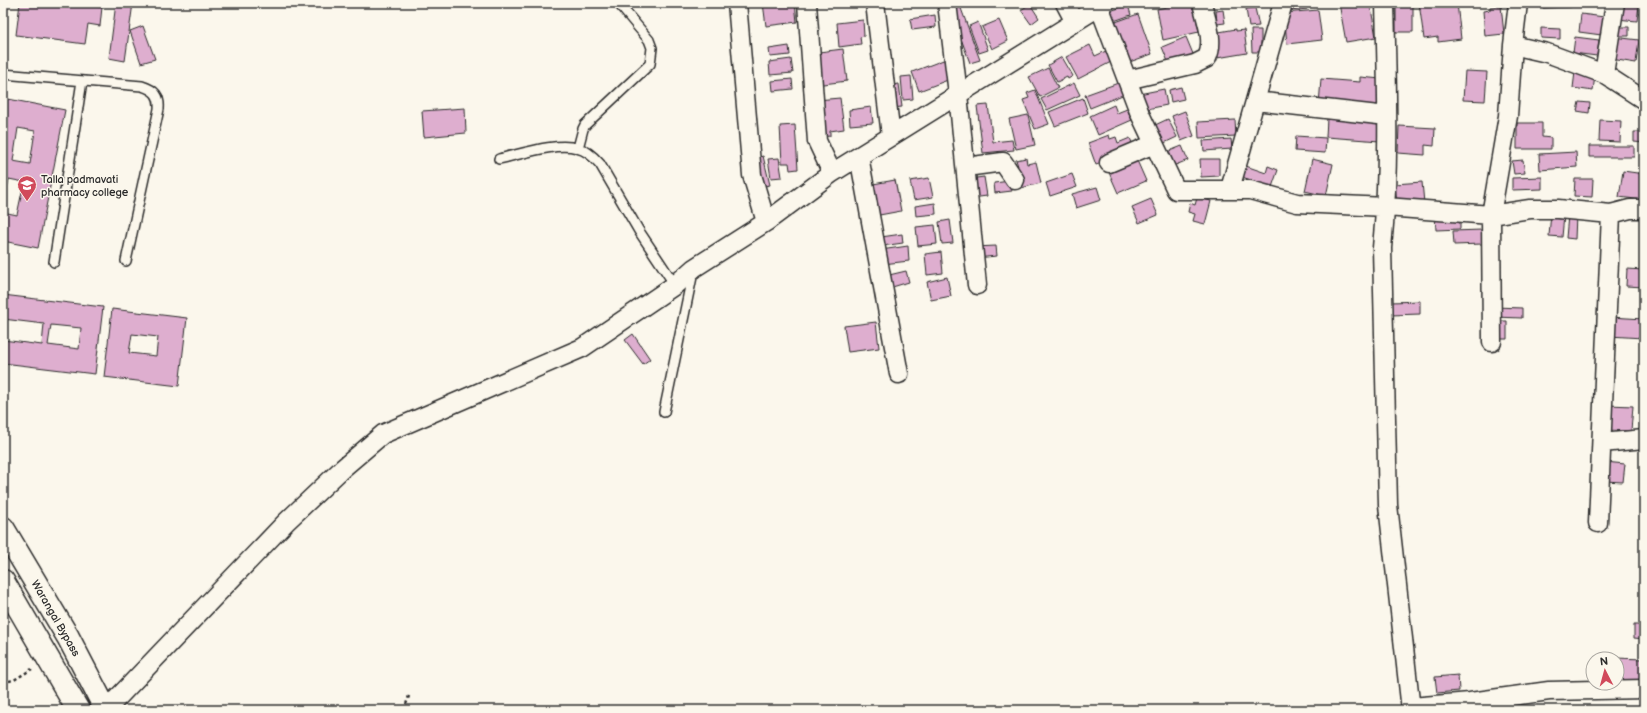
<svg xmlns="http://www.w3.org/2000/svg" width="1647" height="713" font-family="'Balsamiq Sans',sans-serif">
	<rect width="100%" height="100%" fill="#fbf7ec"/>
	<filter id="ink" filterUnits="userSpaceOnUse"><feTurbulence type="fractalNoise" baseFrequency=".025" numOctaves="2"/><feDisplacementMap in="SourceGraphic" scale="8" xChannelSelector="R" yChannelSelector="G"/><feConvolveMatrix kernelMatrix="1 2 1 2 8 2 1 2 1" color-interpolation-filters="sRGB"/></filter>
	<g filter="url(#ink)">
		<!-- building -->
		<path fill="#deaecf" stroke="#2b2b2b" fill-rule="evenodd" d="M20,3H91V6L102,7L100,26L88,24L85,44L16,35Z
			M116,3H133L125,61L109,58Z
			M763,3H795L797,22L766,26Z
			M959,3L980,60L970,63L949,6Z
			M1185,3H1193L1199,32L1163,40L1157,9Z
			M1289,3H1306L1307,9L1290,11Z
			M1339,3H1370L1376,37L1346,42Z
			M1396,3H1413V32H1396Z
			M1419,3H1457L1461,39L1438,42V37L1424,39Z
			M1543,3H1571V7L1543,8Z
			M1030,4L1039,18L1031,24L1021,10Z
			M1619,4L1639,6L1637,21L1617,19Z
			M1128,5L1131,15L1111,22L1107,12Z
			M1501,6L1504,34L1485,36L1483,11L1490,10V7Z
			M1255,8L1259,26L1249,27L1246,9Z
			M1223,10L1225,23L1217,24L1216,11Z
			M1318,10L1322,40L1287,44L1284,13Z
			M1138,14L1152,54L1124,64L1110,24Z
			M1581,14L1612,18L1609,36L1579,32Z
			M935,15L936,27L912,30L910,19Z
			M863,20L864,36L860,37L861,44L839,47L837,23Z
			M999,20L1008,41L992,49L982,27Z
			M978,22L988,50L979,53L969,26Z
			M143,26L155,59L141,63L130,31Z
			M1617,27H1629V36H1617Z
			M1541,28L1560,29V39L1541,38Z
			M1236,29V31L1244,30L1247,53L1217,58L1214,35L1219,34V32Z
			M1251,30H1261V52H1252Z
			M1186,37L1193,54L1169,64L1162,47Z
			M1575,37L1599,40L1597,56L1573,53Z
			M1614,37L1639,40L1636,63L1611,59Z
			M1090,45L1095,56L1106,51L1111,62L1078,79L1066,57Z
			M789,46L790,55L770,57L769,49Z
			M843,49L847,81L815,85L811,53Z
			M1062,57L1073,76L1068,79L1067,77L1057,82L1048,65Z
			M791,59L793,73L770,75L769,62Z
			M946,59L953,78L919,91L912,72Z
			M1048,68L1058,88L1040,97L1029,77Z
			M1465,71L1487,72L1485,101L1463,100Z
			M1575,72L1595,75L1593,91L1573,88Z
			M911,76L913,99L903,100L901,77Z
			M1360,77L1381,79L1379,110L1319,105L1321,79L1360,82Z
			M792,79L793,89L773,91L772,81Z
			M1121,82L1125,94L1090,108L1085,95Z
			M1074,83L1080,95L1047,110L1041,99Z
			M899,84L902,107L892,108L889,85Z
			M1181,87L1184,99L1171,102L1169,90Z
			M1164,89L1167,105L1142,110L1139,94Z
			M1035,90L1049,124L1035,129L1023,100L1029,98L1027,93Z
			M3,98L65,110L38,248L3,241V212L17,215L24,182L9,179L3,209ZM18,128L35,131L30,164L13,161Z
			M840,98L844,129L830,131V136L821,137L817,100Z
			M1083,98L1088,113L1055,126L1049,112Z
			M1579,102L1590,103L1589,113L1577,111Z
			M988,105L993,142L1012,140L1014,150L983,153L977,106Z
			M1114,105L1117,113L1127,109L1132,120L1098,135L1090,116Z
			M871,107L873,123L850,125L849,110Z
			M465,108L466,133L424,137L422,111Z
			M1185,111L1194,136L1181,141L1172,116Z
			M1028,115L1035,145L1016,149L1009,119Z
			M1327,118L1381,122L1380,141L1326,137Z
			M1168,119L1177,137L1162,144L1153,126Z
			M1235,120L1236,136L1199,138L1198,122Z
			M1600,120L1621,121L1620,142L1599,141Z
			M1517,123H1542V137L1551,138V149H1517Z
			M795,125L798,169L790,170L789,163H782L780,126Z
			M1399,126L1435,128L1434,146L1425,145V155L1398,153Z
			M1634,132H1644V143L1634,142Z
			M1109,135L1110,139L1116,137L1118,143L1130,138L1135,150L1096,165L1088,143Z
			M1296,136L1326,138L1325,153L1295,151Z
			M1231,139L1232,149L1204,151L1203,141Z
			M1182,146L1188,160L1173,166L1167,152Z
			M1589,146H1634V157H1589Z
			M1576,152L1577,167L1540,170L1539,154Z
			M763,156L770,185L759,187L753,159Z
			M1135,156L1146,181L1118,193L1107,168Z
			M779,158L782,177L771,178L768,159Z
			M1026,158L1027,164L1036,162L1041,183L1021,188L1016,166H1018L1016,160Z
			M1200,159H1219V176L1201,177Z
			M1312,159L1333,164L1326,196L1305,191Z
			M1523,160L1525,173L1514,174L1512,161Z
			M1240,164L1266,173L1268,166L1278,170L1272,187L1236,175Z
			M1623,171L1644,174V200L1619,197Z
			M1072,174L1077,187L1050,196L1046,183Z
			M984,177L987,196L972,198L969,179Z
			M1542,177V189L1512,190V178Z
			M929,178L933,197L914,200L910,181Z
			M1575,179H1593L1592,197L1574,196Z
			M895,180L901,211L874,216L868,185Z
			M1010,181L1012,191L995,193L994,183Z
			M1422,182L1424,203L1397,205L1395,184Z
			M1097,187L1101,200L1076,208L1072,194Z
			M1197,198L1211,201L1205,224L1193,221L1195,214L1188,212L1190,203L1195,205Z
			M1151,199L1158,215L1139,223L1132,207Z
			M935,203L936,214L916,216L915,206Z
			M1551,213L1564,215L1562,237L1549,236Z
			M1435,215H1460V229L1436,230Z
			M1568,215H1576L1575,239L1566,238Z
			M950,220L953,243L942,244L939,222Z
			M935,225L937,244L918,246L916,227Z
			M1482,230V244L1454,245L1453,231Z
			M902,234L903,243L882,246L881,237Z
			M908,246L909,261L883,264L881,250Z
			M996,246L997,256L976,258L975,247Z
			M941,252L943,273L927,275L925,254Z
			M1627,269L1644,270V287L1626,286Z
			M906,271L909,282L889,288L885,276Z
			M947,277L951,296L931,300L927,282Z
			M3,295L103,307L95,374L3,363V340L42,345L44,324L3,319ZM51,325L81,328L79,349L48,345Z
			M1420,301V314L1391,315V302Z
			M1494,307L1522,308V318L1493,317Z
			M112,309L187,318L179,386L104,377ZM132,334L158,337L156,356L129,353Z
			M1610,317L1644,319L1643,338L1609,336Z
			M1494,321H1507V339H1494Z
			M876,322L879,348L848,352L844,326Z
			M633,334L650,359L643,364L625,340Z
			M1608,405L1633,406L1631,431L1606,430Z
			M1605,462L1625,464L1623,482L1604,481Z
			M1634,625H1644V639L1634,638Z
			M1615,658L1644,659L1642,682L1617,680V659Z
			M1458,675L1459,691L1437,693L1435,677Z"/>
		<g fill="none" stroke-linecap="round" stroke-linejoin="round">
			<!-- service casing -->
			<g stroke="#2b2b2b" stroke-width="12">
				<path id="service" d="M3,74L142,86C155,90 160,96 159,109L126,261
					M578,148L583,129L585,125L650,64L652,48L649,40L618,3
					M499,159C522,154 556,142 577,148C587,150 594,157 600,164L639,231L675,285
					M54,262L82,81
					M664,412L693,272"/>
			</g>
			<!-- minor casing -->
			<g stroke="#2b2b2b" stroke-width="21">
				<path id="minor" d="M737,3L752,175L766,222
					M807,3L817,141L832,173
					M875,3L891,136
					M947,3L958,94L977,285
					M1065,3L1075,22
					M1098,3L1140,114L1176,190H1250L1297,203L1386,207L1491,215L1530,209H1558L1611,214L1630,209H1644
					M1385,3C1387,85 1390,167 1382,248L1388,505L1411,710
					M1513,45L1547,53L1604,74L1644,100
					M1604,74L1615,3
					M1127,80L1195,64L1207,58C1215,41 1206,20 1202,3
					M1255,101L1387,116
					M859,156L899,374
					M1109,163L1154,144
					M966,167L1003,162L1015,180
					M1230,189L1283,3
					M1492,342L1491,215L1508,116L1513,45L1518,3
					M1602,443L1644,439
					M1598,523L1611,214
					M1411,707L1470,702L1549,691L1644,689
					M106,710L286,522L343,468L383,434L582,348L675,285L694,268L766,222L832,173L1105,3"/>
			</g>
			<!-- secondary casing -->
			<g stroke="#2b2b2b" stroke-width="25">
				<path id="secondary" d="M3,528L68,637L106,710
					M3,581L78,710"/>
			</g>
			<!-- path -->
			<path stroke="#2b2b2b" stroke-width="2.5" stroke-dasharray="3 3" stroke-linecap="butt" d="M3,682L14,680L32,669
				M404,710L409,696"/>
			<!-- service -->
			<use href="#service" stroke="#fbf7ec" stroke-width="9"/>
			<!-- minor -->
			<use href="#minor" stroke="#fbf7ec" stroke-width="18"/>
			<!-- secondary -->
			<use href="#secondary" stroke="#fbf7ec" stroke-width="22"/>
		</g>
	</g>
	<!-- icons -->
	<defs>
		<g id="university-pin" transform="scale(1)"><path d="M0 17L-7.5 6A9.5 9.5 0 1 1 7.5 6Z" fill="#d1495b" stroke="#fbf7ec"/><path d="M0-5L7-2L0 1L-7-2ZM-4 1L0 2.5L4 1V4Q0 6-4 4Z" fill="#fff"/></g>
	</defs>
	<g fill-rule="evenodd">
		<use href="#university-pin" x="27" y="185"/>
	</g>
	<g text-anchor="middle" stroke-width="3" stroke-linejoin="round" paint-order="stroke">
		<!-- poi labels -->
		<g font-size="11" fill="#2b2b2b" stroke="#fbf7ec" text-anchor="start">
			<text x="41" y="183">Talla padmavati<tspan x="41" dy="13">pharmacy college</tspan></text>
		</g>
		<!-- street labels -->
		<g font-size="11" fill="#2b2b2b" stroke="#fbf7ec">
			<text transform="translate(56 618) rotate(60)" y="4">Warangal Bypass</text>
		</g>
	</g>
	<!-- margin -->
	<rect width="1647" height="713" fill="none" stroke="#fbf7ec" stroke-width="16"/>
	<rect x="8" y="8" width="1631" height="697" fill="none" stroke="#2b2b2b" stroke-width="1.5" filter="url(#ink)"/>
	<!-- north arrow -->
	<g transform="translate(1605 671) rotate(354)"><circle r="19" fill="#fbf7ec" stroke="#a8a59f"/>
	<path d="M0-3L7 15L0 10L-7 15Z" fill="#d1495b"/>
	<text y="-6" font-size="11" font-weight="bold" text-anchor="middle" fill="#2b2b2b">N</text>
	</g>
</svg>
